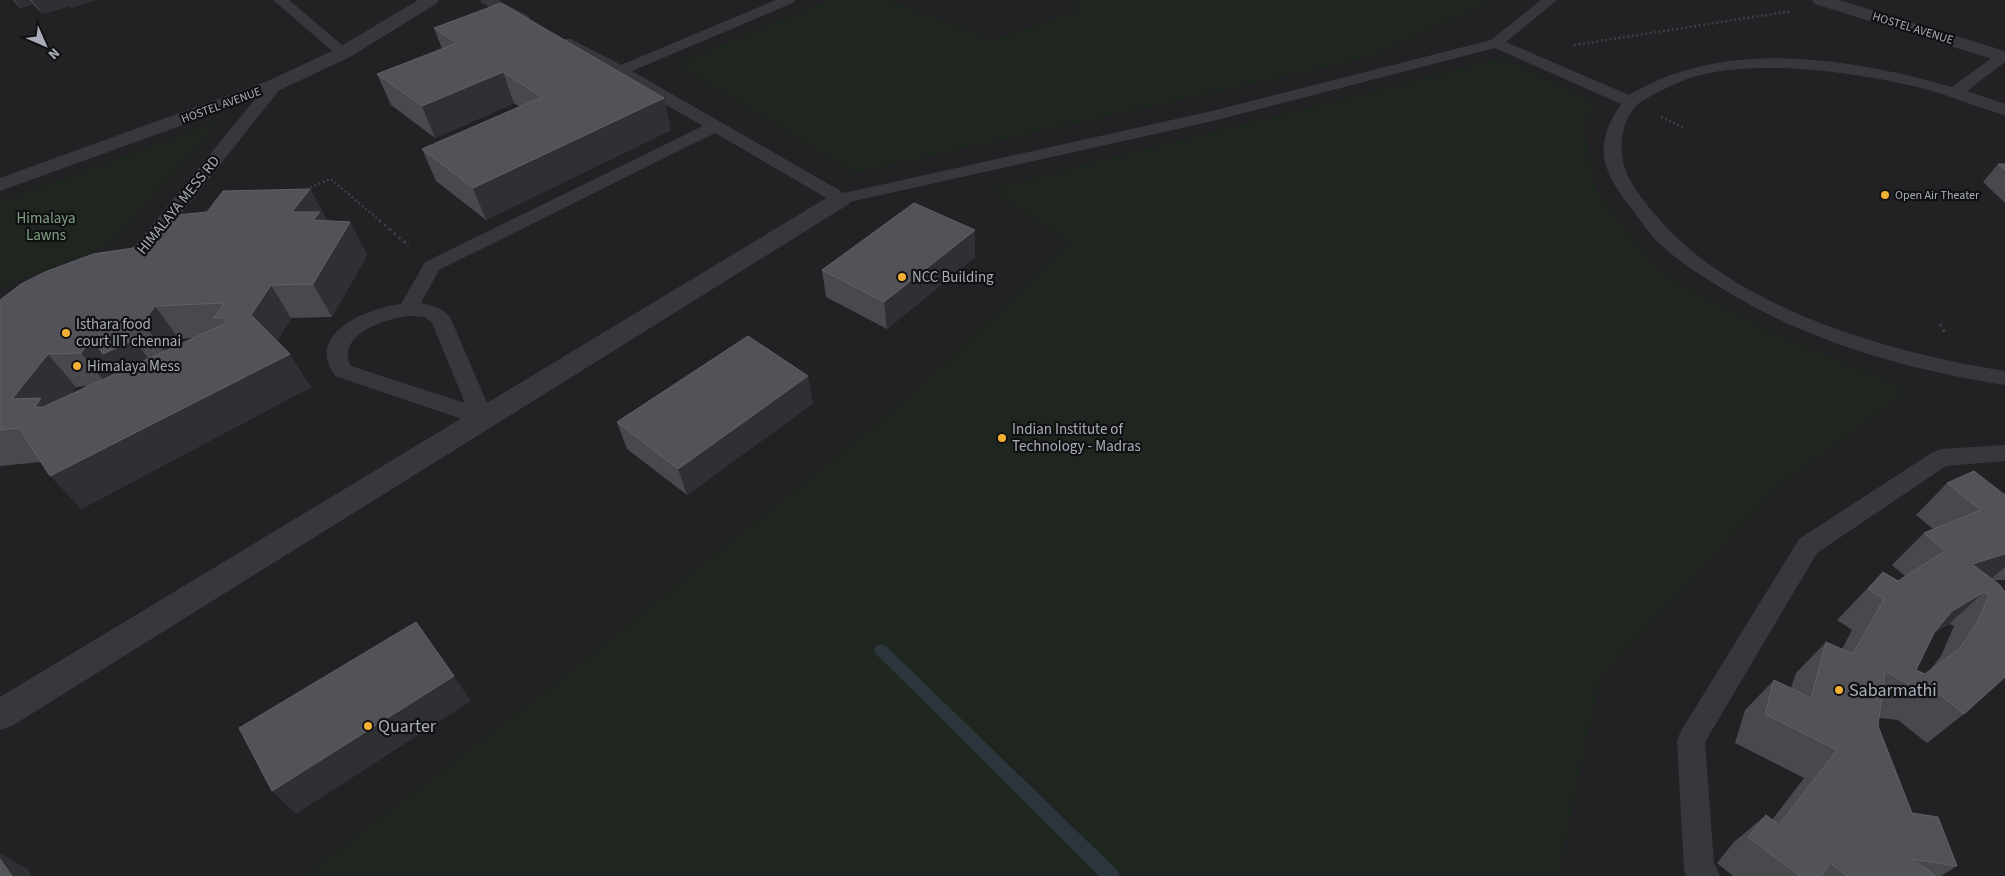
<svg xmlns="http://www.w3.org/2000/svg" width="2005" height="876" font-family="'Source Sans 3',sans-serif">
	<rect width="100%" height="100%" fill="#161618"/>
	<!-- built -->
	<path fill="#222225" d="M0,0H2005V876H0Z"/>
	<!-- green -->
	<path fill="#1e261f" d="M829,0H888L994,40L1084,8L1069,0H1493L1372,57L855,173L676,64Z
		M1502,58L1595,102L1585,129L1596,191L1660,272L1764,329L1909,390L1778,487L1600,678L1558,876H304L542,694L913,394L1070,243L990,189Z
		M220,121L110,244L0,288V202Z"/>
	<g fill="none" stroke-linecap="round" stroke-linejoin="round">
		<!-- stream -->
		<path fill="#2c353c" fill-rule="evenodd" d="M881,644L886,646L1117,870L1120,876H1099L876,654L874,650L876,646Z"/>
		<!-- path-far1 -->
		<path stroke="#3d3f44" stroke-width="2.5" stroke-dasharray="2 2.5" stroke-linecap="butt" d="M1574,45L1792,11
			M1661,117L1683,127
			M302,191L331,179L380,221"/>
		<!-- path -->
		<path stroke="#3d3f44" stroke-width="3" stroke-dasharray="2.5 4" stroke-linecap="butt" d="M379,220L409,246
			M1940,324L1946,335"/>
		<!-- lane -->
		<path fill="#37383d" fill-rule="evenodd" d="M273,0H289L348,50L351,53L348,56H338Z
			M480,0H498L528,16L530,19L528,22H518L482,3Z
			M776,0H795L793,3L632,71L844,193L1212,111L1491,40L1541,0H1557L1506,42L1629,95C1725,37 1850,58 1952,87L1998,53L2005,52V62L1967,91L2005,104V115C1977,108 1950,95 1921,88C1857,72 1749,57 1687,79C1672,85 1656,93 1642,101C1625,113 1620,136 1622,155C1625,178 1638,193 1652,211C1730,308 1887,352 2005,371V385C1903,369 1802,340 1715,284C1693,271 1670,255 1652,236C1645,227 1638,218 1632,209C1602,171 1592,146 1621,104L1495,48L1213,121L841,204L835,203L715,133L439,270L421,303C433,306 444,308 451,319L493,417L490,423L482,425L474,423L335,376C332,371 328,365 327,358C323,325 375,307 401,304L425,262L703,126L561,45L558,42L561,39H571L621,65ZM408,316L425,317L432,323L465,403L351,366C335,335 386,318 408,316Z
			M275,80L281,82L283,85L281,88L140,265L121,272L114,270L111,266L114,262L126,257L269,82Z
			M2005,445V461L1946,466L1817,553L1705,742L1714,863L1720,876H1686L1684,870L1677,740L1681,731L1799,539L1933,452L1941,449Z"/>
		<!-- street -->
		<path fill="#37383d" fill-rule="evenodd" d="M418,0H439L436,4L350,57L282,89L0,191V178L268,81L336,49Z
			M1812,0H1839L2005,51V63L1815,4Z
			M841,192L849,194L852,199L849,204L12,726L0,730V697L833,194Z"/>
	</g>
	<!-- wall -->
	<path fill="#47494d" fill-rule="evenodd" d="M13,0H96L71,8L70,6L42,14L33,4L20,8Z
		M434,28L671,130L486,220L436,181L422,149L520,107L514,103L435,138L391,105L377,74L442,49Z
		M1998,164H2005V203L1983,182Z
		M310,189L327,221L350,222L367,255L332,317L291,318L277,341L311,387L81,509L41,462L0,466V300L153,245L207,212ZM192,338L174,347L179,339ZM88,386L70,395L76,387Z
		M975,230V257L887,329L826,297L822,270Z
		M813,403L687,495L627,449L617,422Z
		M1947,483L2005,495V580H1993L1964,714L1927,743L1898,720L1880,718L1879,717L1878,726L1912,813L1957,866L1941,876H1733L1717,863L1734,842L1766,815L1772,820L1804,778L1735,743L1745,710L1774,680L1791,688L1796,673L1826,642L1842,649L1852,630L1837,620L1883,572L1898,581L1905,576L1892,565L1924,533L1933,529L1916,515ZM1949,624L1954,626L1941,656L1930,670L1925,674L1916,670L1934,633Z"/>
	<!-- shaded-wall -->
	<path fill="#2f3033" d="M15,0H30L33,4L20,8Z
		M32,0H66L70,6L42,14Z
		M66,0H96L71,8Z
		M503,72L514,103L435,138L422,106Z
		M664,98L671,130L486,220L473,188Z
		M310,189L327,222H350L367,255L332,317L313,284L292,212Z
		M975,230V257L887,329L884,302Z
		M271,285L291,318L273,348L251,315Z
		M155,306L179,339L168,356L143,323Z
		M123,324L159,373L129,387L118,372L108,386L81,353L92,338Z
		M48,354L76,387L56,414L12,399Z
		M290,354L311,387L81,509L50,476Z
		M808,376L813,403L687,495L678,469Z
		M2005,554V567L1990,580L1972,564Z
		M1984,592L1949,624L1918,642L1952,611Z
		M454,676L471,701L296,814L272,791Z
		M0,853L27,869L32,876H12L0,859Z"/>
	<!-- building -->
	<path fill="#525359" stroke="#5f6168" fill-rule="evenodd" d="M501,3L664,98L473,188L422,149L542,97L503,72L422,106L377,74L457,43L434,28Z
		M1998,164H2005V170Z
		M310,189L292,212H320L313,220L350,222L313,284L271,285L251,315L290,354L50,476L19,428L0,430V300L21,284L45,272L93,254L153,245L177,215L207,212L223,191ZM224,303L214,318H227L224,324L43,407H35L41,398L12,399L48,354L81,353L92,338L103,354L134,340L123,324L143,323L155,306Z
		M914,203L975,230L884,302L822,270Z
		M748,336L808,376L678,469L617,422Z
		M1974,471L2005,495V554L1972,564L2000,585L2005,592V677L1964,714L1934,690L1915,688L1885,671L1878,726L1912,813L1938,817L1957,866L1912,859L1936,876H1847L1830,863L1821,876H1800L1748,837L1766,815L1779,825L1837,750L1765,714L1774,680L1811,698L1826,642L1853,654L1884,599L1868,589L1883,572L1898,581L1945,551L1924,533L1981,510L1947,483ZM1984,592L1989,595L1976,625L1959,649L1925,674L1916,670L1934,633L1952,611Z
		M416,622L454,676L272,791L239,728Z
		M0,859L12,876H0Z"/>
	<!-- markers -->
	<g fill="#f2b134" stroke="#111113" stroke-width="2">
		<circle cx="1885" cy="195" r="5"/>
		<circle cx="902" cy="277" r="5"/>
		<circle cx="66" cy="333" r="5"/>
		<circle cx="77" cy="366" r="5"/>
		<circle cx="1002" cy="438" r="5"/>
		<circle cx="1839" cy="690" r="5"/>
		<circle cx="368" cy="726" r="5"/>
	</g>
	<g text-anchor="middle" stroke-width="4.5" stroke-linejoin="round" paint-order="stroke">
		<!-- far-street labels -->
		<g font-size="12" fill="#a8adb8" stroke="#111113">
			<text transform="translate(1913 28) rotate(17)" y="4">HOSTEL AVENUE</text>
			<text transform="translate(221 105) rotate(-20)" y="4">HOSTEL AVENUE</text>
		</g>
		<!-- far-poi labels -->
		<g font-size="12" fill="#a8adb8" stroke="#111113" text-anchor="start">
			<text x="1895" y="199">Open Air Theater</text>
		</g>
		<!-- street labels -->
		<g font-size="15" fill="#a8adb8" stroke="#111113">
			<text transform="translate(178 205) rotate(-51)" y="5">HIMALAYA MESS RD</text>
		</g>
		<!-- park labels -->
		<g font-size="15" fill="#7fa381" stroke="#111113">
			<text x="46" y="223">Himalaya<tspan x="46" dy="17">Lawns</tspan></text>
		</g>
		<!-- poi labels -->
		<g font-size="15" fill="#a8adb8" stroke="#111113" text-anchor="start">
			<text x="912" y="282">NCC Building</text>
			<text x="76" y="329">Isthara food<tspan x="76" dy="17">court IIT chennai</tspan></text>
			<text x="87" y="371">Himalaya Mess</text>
			<text x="1012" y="434">Indian Institute of<tspan x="1012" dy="17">Technology - Madras</tspan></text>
		</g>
		<!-- near-poi labels -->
		<g font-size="18" fill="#a8adb8" stroke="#111113" text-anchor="start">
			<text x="1849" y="696">Sabarmathi</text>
			<text x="378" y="732">Quarter</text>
		</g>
	</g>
	<!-- north arrow -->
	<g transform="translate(45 45) rotate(135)" stroke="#111113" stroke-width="4" paint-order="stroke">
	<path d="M0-4L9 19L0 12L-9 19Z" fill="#a8adb8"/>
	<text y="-8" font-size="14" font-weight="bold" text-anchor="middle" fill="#a8adb8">N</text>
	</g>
</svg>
